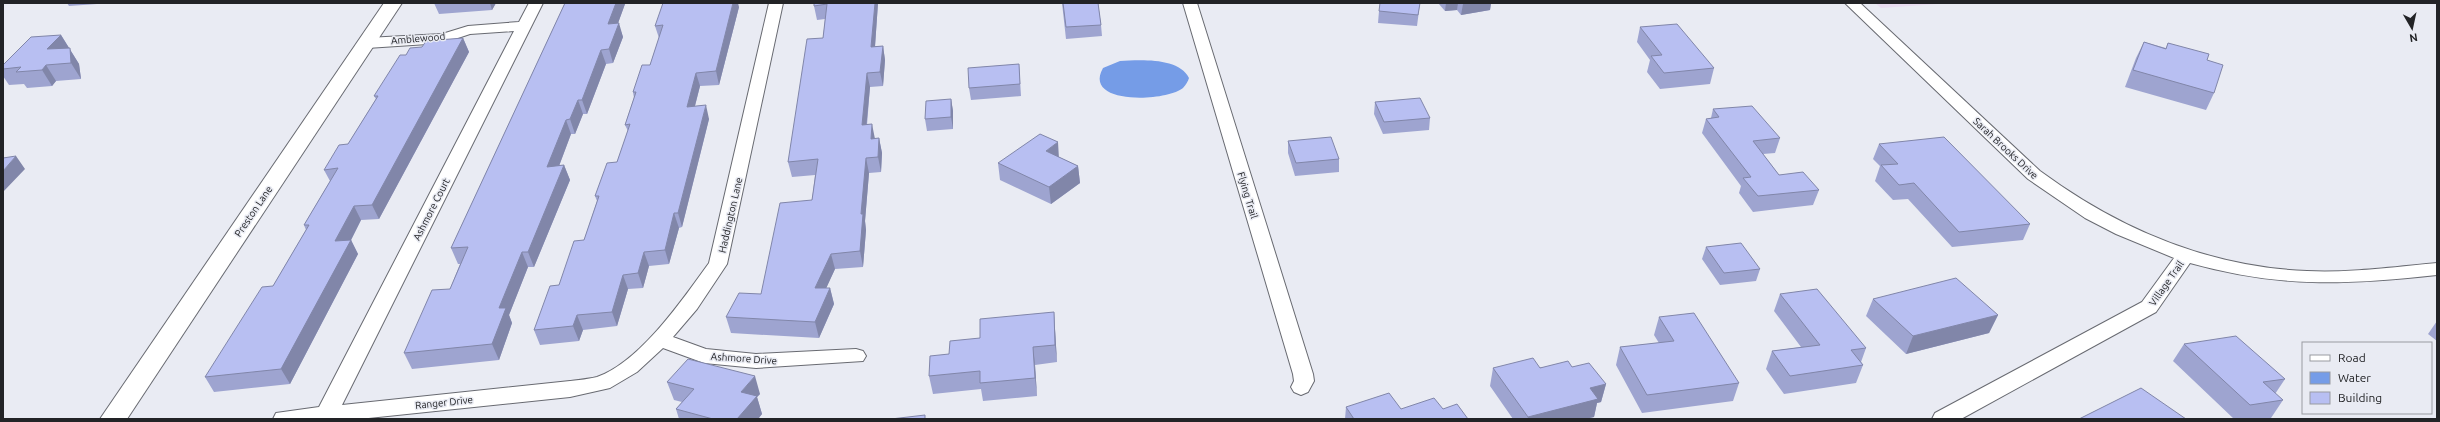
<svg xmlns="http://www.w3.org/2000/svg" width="2440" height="422" font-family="Ubuntu,sans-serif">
	<rect width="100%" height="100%" fill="#e9ebf3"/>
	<!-- education -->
	<path fill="#e8dcf0" d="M1875,3H1952L1881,8Z"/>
	<!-- water -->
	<path fill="#759ce7" d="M1120,61C1139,60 1179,57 1189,78C1188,81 1186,85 1183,88C1166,102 1082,105 1103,68Z"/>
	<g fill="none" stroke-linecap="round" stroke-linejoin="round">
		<!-- minor casing -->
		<g stroke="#686a71" stroke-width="2">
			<path id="minor" d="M529,3H543L342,405L570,381C579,380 589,379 597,377C640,362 683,299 709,263L769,3H783L727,264L697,309L673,337L706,349L756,354L856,349L863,351L866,356L863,361L756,368L704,363L663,348L637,372L610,388L570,397L359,419H273L276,413L319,407L514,31L470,34L443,43L367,48L359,43L367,38L442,34L468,26L519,22Z
				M1183,3H1197L1313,374L1314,381L1308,392L1301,395L1294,392L1291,387L1294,381L1293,374Z
				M1845,3H1860L2040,171C2119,229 2208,267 2307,271C2350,273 2394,267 2437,263V275C2345,285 2280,288 2190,263L2156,312L1961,419H1932L1935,413L2142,302L2174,258L2116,234L2085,218L2028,179Z"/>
		</g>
		<!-- tertiary casing -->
		<g stroke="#686a71" stroke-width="2">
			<path id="tertiary" d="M384,3H402L127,419H100Z"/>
		</g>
		<!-- minor -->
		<use href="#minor" fill="#fff" fill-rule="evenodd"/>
		<!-- tertiary -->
		<use href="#tertiary" fill="#fff" fill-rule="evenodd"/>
	</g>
	<!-- wall -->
	<path fill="#9ea4d0" d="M67,3H98L97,4L69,6Z
		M434,3H496L492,10L439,14Z
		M565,3H631L625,4L618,23L623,37L613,63L606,64L587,114H583L575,134H571L559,166L564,165L570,180L534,267H528L509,315L512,323L499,360L412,369L404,353L450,289L460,264H458L451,248Z
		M814,3H878L875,46H883L885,60L883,86L870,87L867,125L875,139L879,138L882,153L881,172L869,173L865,221L866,230L863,267L835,269L826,288H830L834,304L819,338L731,333L726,317L761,294L812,200L815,175L792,177L788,162L823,38L825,19L817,20L814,6Z
		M1062,3H1098L1101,25L1102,36L1066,39Z
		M1420,3L1417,26L1378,23L1379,11Z
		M1438,3H1491L1490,10L1461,15L1457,10L1445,11Z
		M739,7L719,85L700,86L695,106L709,119L682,227L679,228L669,264L649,266L643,288L628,289L617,326L583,330L579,341L540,345L534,330L584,240L597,201L595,196L617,162L628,131L625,125L634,98L633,92L650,65L659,38L655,26Z
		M1640,27L1714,68L1710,84L1660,89L1647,72L1650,60L1637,42Z
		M61,35L79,64L81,79L56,81L52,86L27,88L24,84L9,85L3,76V65Z
		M463,38L469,52L379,219L361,220L351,240L358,254L290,384L214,392L205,377L273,286L306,230L304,225L330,181L324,170L348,144L376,99L374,96L406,55L422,47Z
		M2144,42L2166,48L2168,43L2207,60L2214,93L2206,110L2125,87L2136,58Z
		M1019,64L1021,96L971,100L969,88Z
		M951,99L953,111V129L927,131L925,119Z
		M1375,102L1430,118L1429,130L1383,134L1374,114Z
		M1713,109L1780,138L1775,153L1763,154L1779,175L1819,190L1813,205L1753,212L1739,193L1741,186L1702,133L1706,119L1711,118Z
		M1288,141L1339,159V172L1295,176L1288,153Z
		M1879,144L2030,224L2023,240L1952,247L1908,199L1893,200L1875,181L1880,166L1873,159Z
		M1059,157L1078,166L1080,183L1051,204L1000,180L998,163Z
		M1706,247L1760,269L1756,281L1720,285L1702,259Z
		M1780,294L1866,348L1861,362L1863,365L1856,383L1784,394L1766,369L1772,351L1801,347L1774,311Z
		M1873,299L1998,315L1989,333L1906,354L1866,316Z
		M1054,312L1057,362L1035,365L1037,396L983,401L981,389L933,394L929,376L949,354L980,338Z
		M1659,317L1739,383L1733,401L1642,413L1616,365L1620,347L1659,343L1654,335Z
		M2437,321V341L2428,334Z
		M2184,344L2285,379L2275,394L2283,400L2271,418L2266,419H2234L2173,361Z
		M1572,367L1606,384L1601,402L1597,403L1594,417L1585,419H1513L1490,386L1493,368Z
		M667,382L760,394L757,397L762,414L758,419H679L676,409L682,402L674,400Z
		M1346,407L1401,409H1443L1468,419H1345Z"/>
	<!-- shaded-wall -->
	<path fill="#8186a9" d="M490,3H496L492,10Z
		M616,3H625V4L613,37L608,24Z
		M733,3H738L739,7L719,85L716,71Z
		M875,3H878L874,61L871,47Z
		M1446,3H1458L1457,10L1445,11Z
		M1466,3H1491L1490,10L1461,15L1463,4Z
		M619,23L623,37L613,63L609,49Z
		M61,35L79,64L81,79L71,63L47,49Z
		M463,38L469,52L379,219L372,205Z
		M883,46L885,60L883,86L880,72Z
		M601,50L606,64L587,114L582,100Z
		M46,65L56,81L52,86L42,70Z
		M696,73L700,86L691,121L687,107Z
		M867,73L870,87L865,140L862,125Z
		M951,99L953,111V129L951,117Z
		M578,100L583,114L575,134L570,119Z
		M706,105L709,119L682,227L678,213Z
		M566,120L571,134L553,182L547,167Z
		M872,124L875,139H871Z
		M879,138L882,153L881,172L878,157Z
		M1058,142L1059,159L1046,151Z
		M16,156L25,169L3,192V171Z
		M866,158L869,173L865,221L866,230L863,267L860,251L861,214Z
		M564,165L570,180L534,267L528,252Z
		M1078,166L1080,183L1051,204L1049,187Z
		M354,206L361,220L351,240L358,254L290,384L281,369L335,241Z
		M674,213L679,228L669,264L665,250Z
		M522,252L528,267L509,315L512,323L499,360L492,344L499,308Z
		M644,252L649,266L643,288L638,273Z
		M831,254L835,269L819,304L815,288Z
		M623,275L628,289L617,326L612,312Z
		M830,288L834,304L819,338L815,322Z
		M1054,312L1055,330L1057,362L1055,345Z
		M577,315L583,330L579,341L573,326Z
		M1998,315L1989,333L1906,354L1913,336Z
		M1033,347L1035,365L1037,396L1035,378Z
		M755,376L760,394L757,397L762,414L758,419H737L741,392Z
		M1606,384L1601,402L1597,403L1594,417L1585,419H1527L1528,417L1590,388Z"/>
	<!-- building -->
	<path fill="#b8bff2" stroke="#8186a9" d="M565,3H616L608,24L619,23L609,49L601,50L582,100H578L570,119L566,120L547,167L564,165L528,252H522L499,308H506L492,344L404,353L432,290L450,289L468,247L451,248Z
		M663,3H733L716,71L696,73L687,107L706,105L678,213H674L665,250L644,252L638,273L623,275L612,312L577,315L573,326L534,330L550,286L559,285L574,241L584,240L599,196H595L607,163L617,162L630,124L625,125L636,92H633L642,65H650L663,25L655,26Z
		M814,3H875L871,47L883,46L880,72L867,73L862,125L872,124L871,139L879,138L878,157L866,158L861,214H863L860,251L831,254L815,288H830L815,322L726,317L739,293L761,294L780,203L812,200L818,159L788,162L807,39L823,38L827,4L814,6Z
		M1063,3H1098L1101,25L1066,27Z
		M1380,3H1420L1418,15L1379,11Z
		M1677,24L1714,68L1664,73L1651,56L1662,55L1640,27Z
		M61,35L47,49L70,48L71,63L46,65L42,70L16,72L21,67L3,69V65L31,37Z
		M463,38L372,205L354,206L335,241L351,240L281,369L205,377L262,287L273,286L309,225H304L338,168L324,170L339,145L348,144L378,96H374L400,55H406L410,48L422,47L426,41Z
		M2144,42L2166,49L2168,43L2209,54L2207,60L2223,65L2214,93L2133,70Z
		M1019,64L1020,84L969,88L968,68Z
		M1420,98L1430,118L1384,122L1375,102Z
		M951,99V117L925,119L926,101Z
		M1752,106L1780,138L1753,141L1779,175L1803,172L1819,190L1758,196L1743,178L1751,177L1706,119L1719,117L1713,109Z
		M1040,134L1058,142L1046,151L1078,166L1049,187L998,163Z
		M1331,137L1339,159L1296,163L1288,141Z
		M1944,137L2030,224L1959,232L1914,183L1899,185L1881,165L1898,164L1879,144Z
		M16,156L3,171V158Z
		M1741,243L1760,269L1724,273L1706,247Z
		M1956,278L1998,315L1913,336L1873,299Z
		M1817,289L1866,348L1851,350L1863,365L1790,376L1772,351L1820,345L1780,294Z
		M1054,312L1055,345L1033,347L1035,378L980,383V371L929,376L930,356L949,354L950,341L980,338V319Z
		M1694,313L1739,383L1647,395L1620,347L1674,341L1659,317Z
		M2236,336L2285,379L2263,382L2283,400L2250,405L2184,344Z
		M1533,358L1540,368L1568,361L1572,367L1589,363L1606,384L1590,388L1598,399L1528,417L1493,368Z
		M688,359L755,376L741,392L757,396L737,419H713L676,409L694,389L667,382Z
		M2141,388L2186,419H2079Z
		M1389,393L1401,409L1434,398L1443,409L1457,404L1468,419H1354L1346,407Z
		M925,415V419H891Z"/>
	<g text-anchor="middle" stroke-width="3" stroke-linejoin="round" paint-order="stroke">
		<!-- street labels -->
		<g font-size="10" fill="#222326" stroke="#e9ebf3">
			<text transform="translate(418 38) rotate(-5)" y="4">Amblewood</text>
			<text transform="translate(2006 148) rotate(43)" y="4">Sarah Brooks Drive</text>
			<text transform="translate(1248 195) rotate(73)" y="4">Flying Trail</text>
			<text transform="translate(431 209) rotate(-63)" y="4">Ashmore Court</text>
			<text transform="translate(253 211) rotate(-56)" y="4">Preston Lane</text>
			<text transform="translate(730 215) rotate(-77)" y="4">Haddington Lane</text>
			<text transform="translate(2166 283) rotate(-55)" y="4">Village Trail</text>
			<text transform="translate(744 358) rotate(4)" y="4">Ashmore Drive</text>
			<text transform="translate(444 402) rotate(-6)" y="4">Ranger Drive</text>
		</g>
	</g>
	<!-- border -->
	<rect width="2440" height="422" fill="none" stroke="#222326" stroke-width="8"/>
	<!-- legend -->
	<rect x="2302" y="342" width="130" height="72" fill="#e9ebf3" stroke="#999ba1"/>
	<rect x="2310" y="355" width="20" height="6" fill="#ffffff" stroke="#999ba1"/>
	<text x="2338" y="362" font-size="12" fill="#222326">Road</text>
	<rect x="2310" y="372" width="20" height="12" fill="#759ce7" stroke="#999ba1"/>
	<text x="2338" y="382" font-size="12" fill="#222326">Water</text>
	<rect x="2310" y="392" width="20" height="12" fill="#b8bff2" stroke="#999ba1"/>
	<text x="2338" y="402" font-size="12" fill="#222326">Building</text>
	<!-- north arrow -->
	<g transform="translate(2412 28) rotate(171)" stroke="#e9ebf3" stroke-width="3" paint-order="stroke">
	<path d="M0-3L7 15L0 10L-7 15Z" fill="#222326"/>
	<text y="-6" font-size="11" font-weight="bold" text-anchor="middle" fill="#222326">N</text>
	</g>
</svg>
